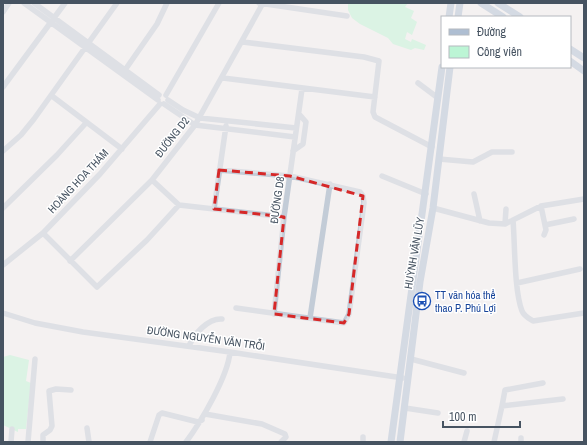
<svg xmlns="http://www.w3.org/2000/svg" width="587" height="445" font-family="'Archivo Narrow',sans-serif">
	<rect width="100%" height="100%" fill="#f4f1f1"/>
	<!-- green -->
	<path fill="#bcf5d5" d="M348,3H408L405,7L414,11L411,18L417,22L412,35L407,32L405,39L411,42L412,39L426,45L424,50L415,48L411,50L393,44L388,38L360,24L352,18L348,10Z
		M10,355L29,360L26,381L31,383L26,429H18V432L3,425V357Z"/>
	<g fill="none" stroke-linecap="round" stroke-linejoin="round">
		<!-- minor -->
		<path stroke="#c3ccd7" stroke-width="5.5" d="M24,3L158,100
			M34,3L159,95
			M259,3L347,16
			M3,12L9,3
			M243,42L364,57L379,61L373,112L375,117L432,147
			M125,70L157,24L167,3
			M223,78L375,97
			M418,83L438,98
			M3,87L65,3
			M166,95L219,3
			M52,96L122,149
			M168,100L183,110L200,118L296,128
			M164,104L195,125L295,137
			M3,151L21,135L34,119L117,3
			M293,151L303,144L306,122L299,114
			M439,159L473,162L492,152H512
			M219,170L290,176L360,192L363,196L364,203L349,314L344,323L236,308
			M382,176L426,194
			M152,180L179,205L284,217
			M474,194L480,221
			M541,206L546,230L544,235
			M3,208L57,155L86,123
			M433,208L489,223L505,224L541,206L584,199
			M214,209L226,126
			M513,220C515,243 514,290 522,311C524,316 528,318 533,321L584,313
			M505,224L506,209
			M545,225L574,219
			M43,233L97,287L147,240L179,205
			M70,261L152,180L195,125L263,3
			M3,265L43,233L100,174L160,104
			M517,283L580,269
			M3,313L35,323L83,332L230,352L403,378
			M274,314L284,217L302,89
			M310,318L330,184
			M189,346C194,334 208,318 222,319
			M411,359L464,373
			M502,406L505,390L543,383
			M405,408L438,413
			M205,414L262,424L285,434L286,437L281,442
			M87,428L89,442
			M363,437V442
			M11,442L12,429
			M28,442L35,359
			M43,442V435L50,430L52,426L49,391L56,389L71,390
			M150,442L159,415L162,413L198,422L202,420
			M186,442C201,422 228,376 230,352
			M464,442L467,431
			M494,442L502,406L563,399
			M521,442V438"/>
		<!-- major -->
		<path stroke="#aebed2" stroke-width="7" d="M481,3L503,17
			M498,3L520,17
			M449,17L451,3
			M458,17L460,3
			M570,49L584,58
			M570,61L584,71
			M391,442L442,67
			M400,442L420,282L433,208L450,67"/>
	</g>
	<!-- marked area -->
	<path d="M0 0H587V445H0ZM219,170L290,176L363,196L349,314L344,323L274,314L284,217L214,209Z" fill="#f4f1f1" fill-opacity=".55" fill-rule="evenodd"/>
	<path fill="none" stroke="#d62828" stroke-width="3" stroke-dasharray="8 5" stroke-linejoin="round" d="M219,170L290,176L363,196L349,314L344,323L274,314L284,217L214,209Z"/>
	<!-- icons -->
	<defs>
		<g id="bus-ring" transform="scale(0.9)"><circle r="9.5" fill="#fff" stroke="#1a4fb4" stroke-width="1.5"/><path d="M-5-6H5V4H4V6H2V4H-2V6H-4V4H-5ZM-3.5-4V0h7V-4ZM-3.5 1.2v1.5H-2V1.2ZM2 1.2v1.5H3.5V1.2Z" fill="#1a4fb4"/></g>
	</defs>
	<g fill-rule="evenodd">
		<use href="#bus-ring" x="422" y="301"/>
	</g>
	<g text-anchor="middle" stroke-width="3" stroke-linejoin="round" paint-order="stroke">
		<!-- street labels -->
		<g font-size="11" fill="#465361" stroke="#fff">
			<text transform="translate(172 137) rotate(-52)" y="4">ĐƯỜNG D2</text>
			<text transform="translate(78 181) rotate(-47)" y="4">HOÀNG HOA THÁM</text>
			<text transform="translate(277 200) rotate(-82)" y="4">ĐƯỜNG D8</text>
			<text transform="translate(414 253) rotate(-80)" y="4">HUỲNH VĂN LŨY</text>
			<text transform="translate(206 338) rotate(8)" y="4">ĐƯỜNG NGUYỄN VĂN TRỖI</text>
		</g>
		<!-- transit labels -->
		<g font-size="11" fill="#164399" stroke="#fff" text-anchor="start">
			<text x="435" y="299">TT văn hóa thể<tspan x="435" dy="13">thao P. Phú Lợi</tspan></text>
		</g>
	</g>
	<!-- border -->
	<rect width="587" height="445" fill="none" stroke="#465361" stroke-width="8"/>
	<!-- legend -->
	<rect x="441" y="16" width="130" height="52" fill="#ffffff" stroke="#b5bac0"/>
	<rect x="449" y="29" width="20" height="6" fill="#aebed2" stroke="#b5bac0"/>
	<text x="477" y="36" font-size="12" fill="#465361">Đường</text>
	<rect x="449" y="46" width="20" height="12" fill="#bcf5d5" stroke="#b5bac0"/>
	<text x="477" y="56" font-size="12" fill="#465361">Công viên</text>
	<!-- scale -->
	<path d="M443 421v6h77v-6" fill="none" stroke="#465361" stroke-width="2"/>
	<text x="449" y="421" font-size="12" fill="#465361" stroke="#ffffff" stroke-width="3" paint-order="stroke">100 m</text>
</svg>
